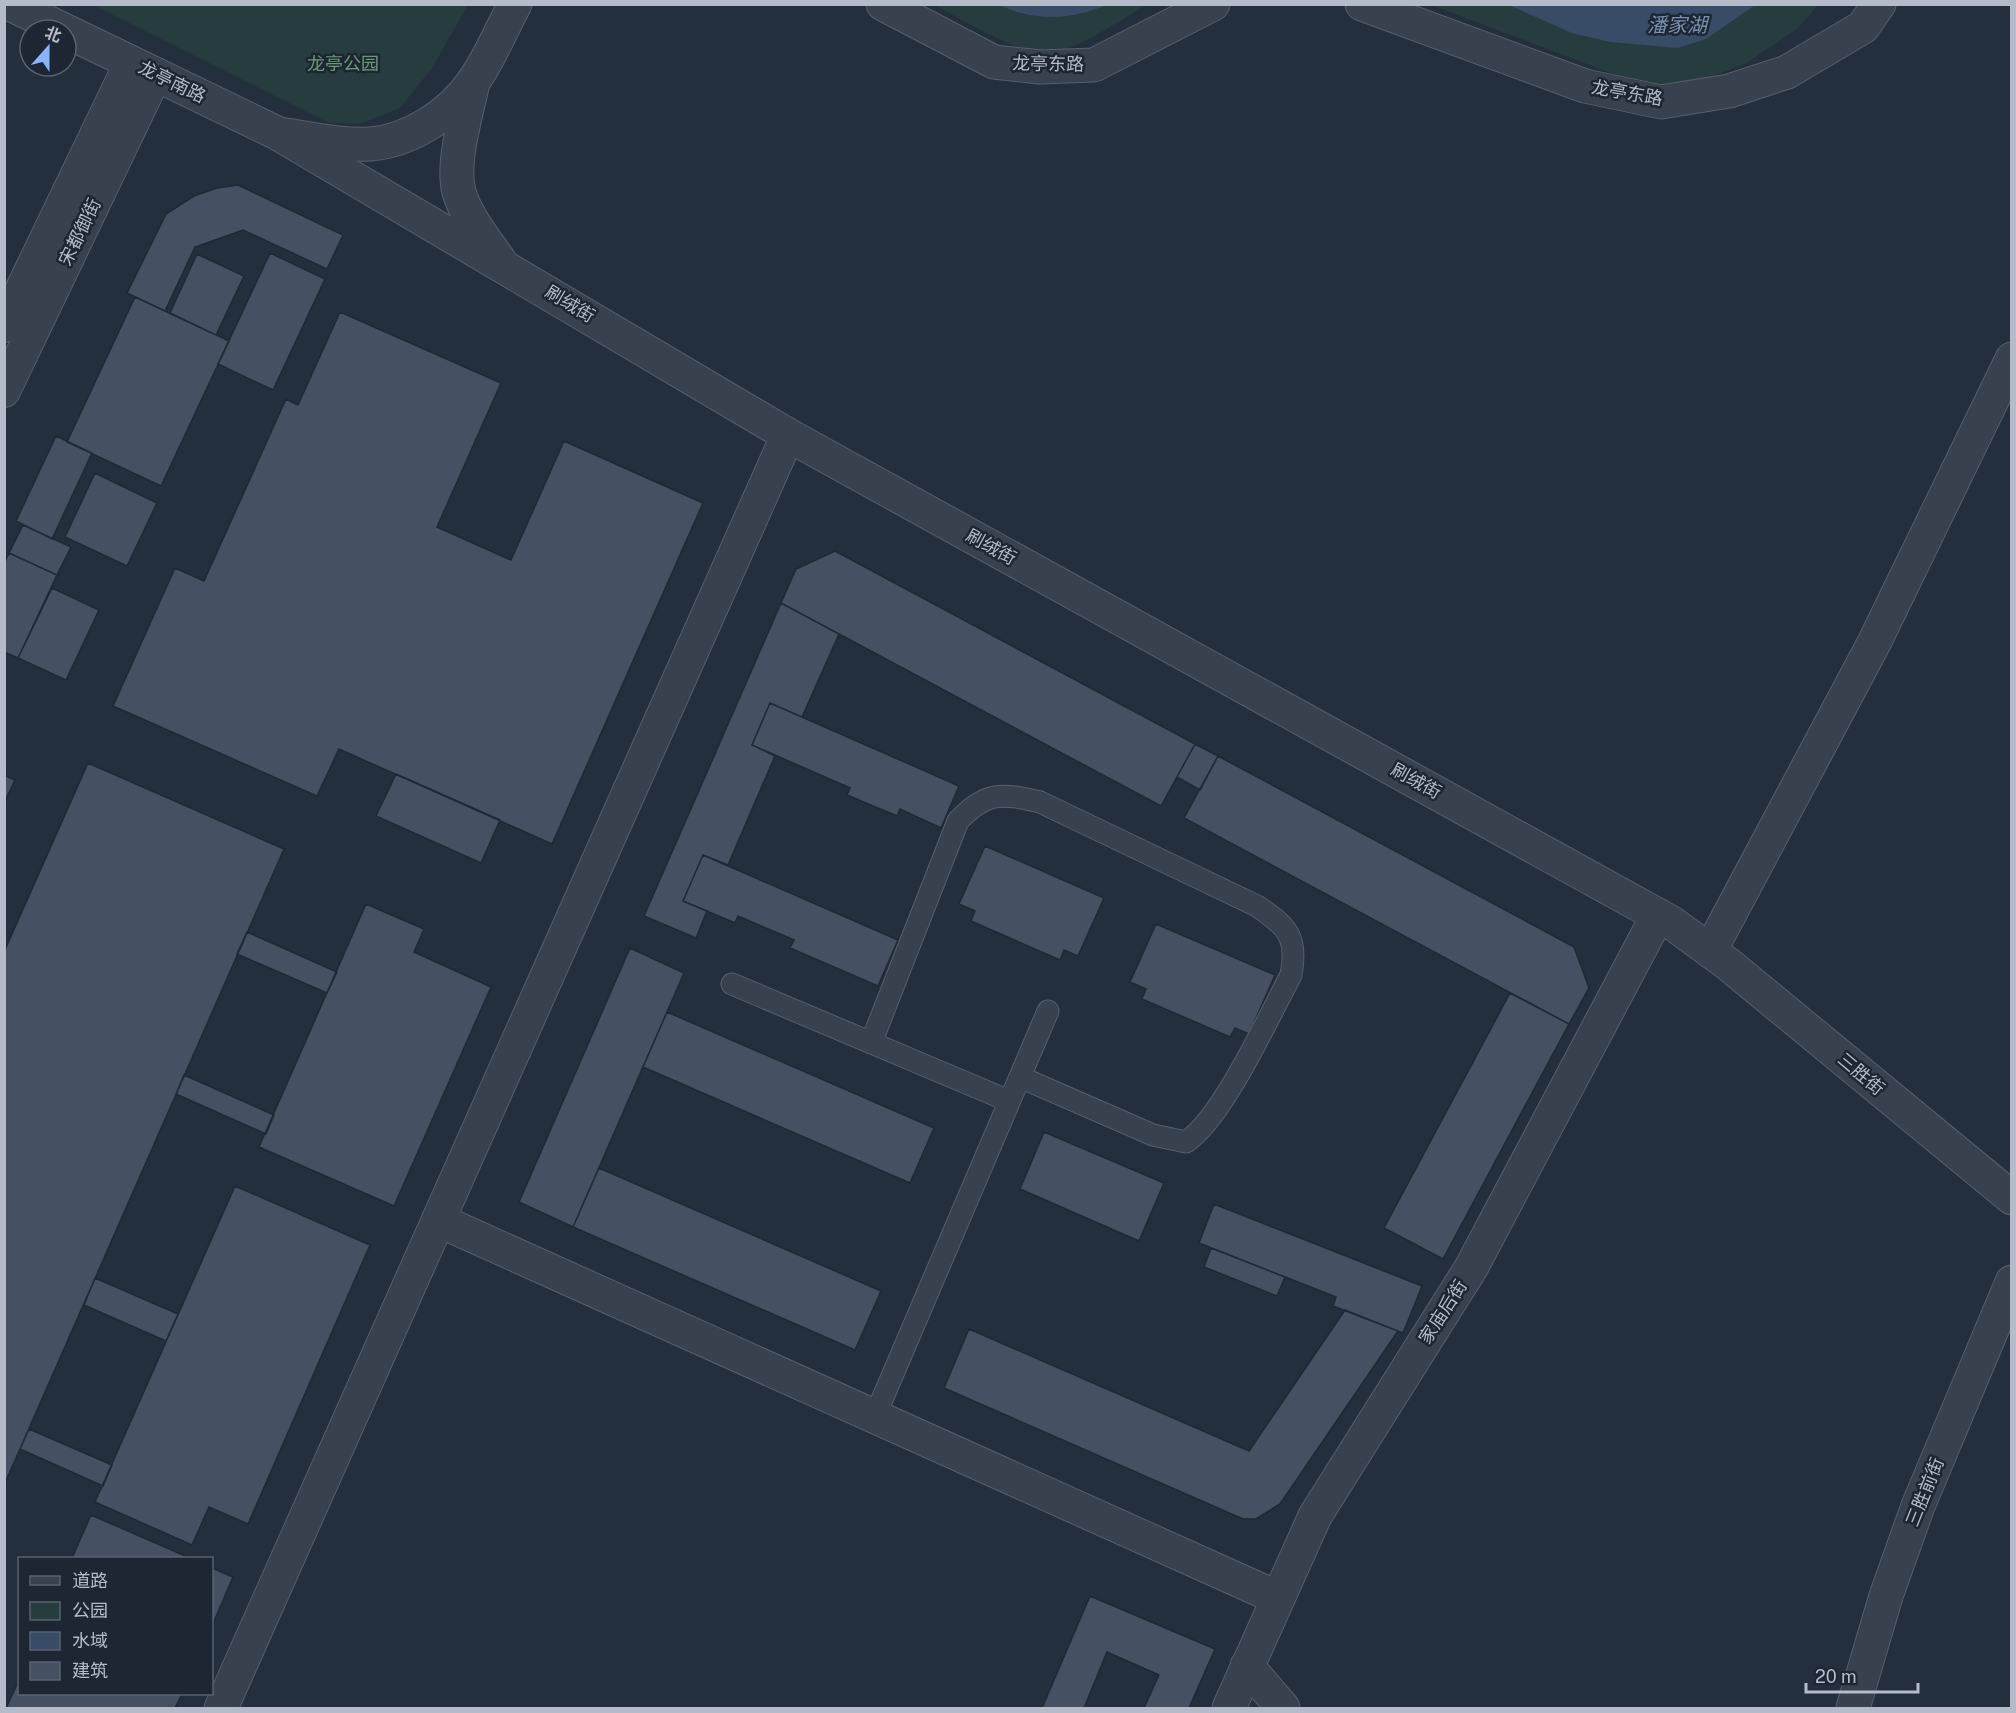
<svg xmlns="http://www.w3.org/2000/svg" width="2016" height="1713" font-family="'Public Sans','Noto Sans SC',sans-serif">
	<rect width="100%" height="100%" fill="#242f3e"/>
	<!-- green -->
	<path fill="#263c3f" d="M93,5H468L432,68L400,108L359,124L329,123Z
		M934,5H1147C1121,19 1077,51 1048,53C1017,54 962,19 934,5Z
		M1432,5H1818L1797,29L1745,64L1682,87L1634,82Z"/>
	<!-- water -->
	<path fill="#394c67" d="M999,5H1107C1068,20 1036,22 999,5Z
		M1509,5H1755L1706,39L1678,48L1610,42L1572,33Z"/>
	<!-- building -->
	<path fill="#455162" stroke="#1f2835" stroke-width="1.5" d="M238,185L343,235L327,269L243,230L195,247L165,311L127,293L166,214L194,196L217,188Z
		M270,253L325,279L273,390L218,364Z
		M197,254L244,276L216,335L170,313Z
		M135,297L229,341L161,486L67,442Z
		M340,312L501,383L437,527L511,560L564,441L703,503L552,844L339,749L317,796L113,706L175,568L204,581L286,399L298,405Z
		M56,436L92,453L52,539L16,521Z
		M95,473L157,503L127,566L65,537Z
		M23,525L71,547L57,575L9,553Z
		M835,551L1195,744L1161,806L781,603L796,569Z
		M9,553L57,575L18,658L4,652V564Z
		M52,588L99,610L66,680L18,658Z
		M781,603L839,634L802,717L770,703L752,745L775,756L728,865L703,855L683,901L707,911L696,938L644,916Z
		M770,703L959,786L941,828L900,809L897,816L847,795L850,788L752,745Z
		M1195,744L1218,756L1200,790L1177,777Z
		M1218,756L1574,947L1589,988L1569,1024L1184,818Z
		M88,763L284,849L5,1483L4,952Z
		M396,774L500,820L481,863L376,816Z
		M4,775L15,780L4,803Z
		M985,846L1104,898L1078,956L1064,950L1060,960L971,921L975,911L959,904Z
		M703,855L898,940L878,986L790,948L794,940L738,916L735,923L683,901Z
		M366,904L424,929L414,952L491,987L394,1206L259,1147Z
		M1156,924L1275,975L1249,1034L1235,1028L1230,1037L1142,999L1146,989L1130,982Z
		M247,932L337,972L327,993L237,954Z
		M630,948L684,973L573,1227L519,1202Z
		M1510,993L1569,1024L1443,1259L1384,1228Z
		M667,1012L934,1128L910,1183L643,1067Z
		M184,1075L274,1115L266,1134L176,1094Z
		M1044,1132L1164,1183L1139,1241L1020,1189Z
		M599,1168L881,1291L855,1350L573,1227Z
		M235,1186L370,1245L248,1524L209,1507L192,1545L95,1502Z
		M1214,1204L1422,1286L1403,1333L1333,1306L1336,1297L1199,1243Z
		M1211,1248L1285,1277L1277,1296L1204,1267Z
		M95,1278L178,1314L166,1341L84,1305Z
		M1345,1310L1398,1331L1280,1504L1256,1519H1243L944,1388L969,1329L1249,1451Z
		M29,1429L112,1465L103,1486L20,1449Z
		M91,1515L190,1558H72Z
		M212,1568L233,1577L212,1626Z
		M1090,1596L1215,1649L1189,1708H1144L1159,1675L1107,1652L1084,1708H1042Z
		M20,1678V1694H182L175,1708H6Z"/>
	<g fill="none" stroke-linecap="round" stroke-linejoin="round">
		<!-- service casing -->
		<g stroke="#565f6c" stroke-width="23">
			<path id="service" d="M732,984L1009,1101
				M871,1043L958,821C986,791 1002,793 1040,802L1257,906C1288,927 1298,937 1291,975C1269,1016 1222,1119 1186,1142L1153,1135L1020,1077
				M875,1416L1048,1011"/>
		</g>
		<!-- pedestrian casing -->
		<g stroke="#565f6c" stroke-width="34">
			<path id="pedestrian" d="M4,326L131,62
				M4,391L156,74"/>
		</g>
		<!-- minor casing -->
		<g stroke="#565f6c" stroke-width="35">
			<path id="minor" d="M883,4L994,62L1040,67L1094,65L1213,4
				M1362,4L1585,86L1661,102L1729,91L1787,72L1863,27L1879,4
				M473,82C467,113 451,162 459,192C466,217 487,242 501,263
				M279,134C309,138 340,146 370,144C410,141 451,114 473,82C490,58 501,30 515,4
				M1710,951L1874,643L2012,359
				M438,1220L1278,1598
				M1247,1666L1283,1708
				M221,1708L788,435
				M1229,1708L1315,1516L1471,1268L1658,915"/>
		</g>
		<!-- tertiary casing -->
		<g stroke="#565f6c" stroke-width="35">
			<path id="tertiary" d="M10,4L64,30
				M66,31L277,133L788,435L1672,923L1728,964L2012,1198
				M1853,1708L1886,1596L1918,1506L2012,1282"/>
		</g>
		<!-- service -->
		<use href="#service" stroke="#38414e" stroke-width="21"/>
		<!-- pedestrian -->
		<use href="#pedestrian" stroke="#38414e" stroke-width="32"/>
		<!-- minor -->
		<use href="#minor" stroke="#38414e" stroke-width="33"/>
		<!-- tertiary -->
		<use href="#tertiary" stroke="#38414e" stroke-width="33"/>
	</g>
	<g text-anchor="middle" stroke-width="5" stroke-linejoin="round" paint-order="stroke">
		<!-- park labels -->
		<g font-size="18" fill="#6b9a76" stroke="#1d2633">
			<text x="343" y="70">龙亭公园</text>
		</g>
		<!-- street labels -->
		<g font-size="18" fill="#b4bcc9" stroke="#1d2633">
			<text transform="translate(1048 64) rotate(1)" y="6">龙亭东路</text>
			<text transform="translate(172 82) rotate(26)" y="6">龙亭南路</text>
			<text transform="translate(1627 93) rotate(10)" y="6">龙亭东路</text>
			<text transform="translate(80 232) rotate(-64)" y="6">宋都御街</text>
			<text transform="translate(570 304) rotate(31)" y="6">刷绒街</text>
			<text transform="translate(991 547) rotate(29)" y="6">刷绒街</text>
			<text transform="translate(1416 781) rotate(29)" y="6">刷绒街</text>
			<text transform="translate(1861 1074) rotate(40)" y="6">三胜街</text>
			<text transform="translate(1443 1312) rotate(-57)" y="6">家庙后街</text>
			<text transform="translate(1925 1492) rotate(-68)" y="6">三胜前街</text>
		</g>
		<!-- water labels -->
		<g font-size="20" font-style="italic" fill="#7c92b1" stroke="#1d2633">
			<text x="1677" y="32">潘家湖</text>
		</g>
	</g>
	<!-- border -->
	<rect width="2016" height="1713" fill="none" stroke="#b4bcc9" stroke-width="12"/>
	<!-- legend -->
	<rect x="18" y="1557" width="195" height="138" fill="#1d2633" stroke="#59626f" stroke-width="1.5"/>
	<rect x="30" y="1576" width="30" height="9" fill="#38414e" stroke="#59626f" stroke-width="1.5"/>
	<text x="72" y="1587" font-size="18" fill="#b4bcc9">道路</text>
	<rect x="30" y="1602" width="30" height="18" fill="#263c3f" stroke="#59626f" stroke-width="1.5"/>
	<text x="72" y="1617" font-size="18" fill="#b4bcc9">公园</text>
	<rect x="30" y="1632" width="30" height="18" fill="#394c67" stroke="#59626f" stroke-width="1.5"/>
	<text x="72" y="1647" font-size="18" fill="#b4bcc9">水域</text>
	<rect x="30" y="1662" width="30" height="18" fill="#455162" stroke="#59626f" stroke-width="1.5"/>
	<text x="72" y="1677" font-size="18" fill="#b4bcc9">建筑</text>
	<!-- north arrow -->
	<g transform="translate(48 48) rotate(21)"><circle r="28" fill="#1d2633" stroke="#59626f" stroke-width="1.5"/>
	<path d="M0-4.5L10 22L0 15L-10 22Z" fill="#8ab4f8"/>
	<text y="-9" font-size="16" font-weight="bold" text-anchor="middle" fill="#b4bcc9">北</text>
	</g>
	<!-- scale -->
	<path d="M1806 1683v9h112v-9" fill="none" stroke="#b4bcc9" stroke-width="3"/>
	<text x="1815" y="1683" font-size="18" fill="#b4bcc9" stroke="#1d2633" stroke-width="4.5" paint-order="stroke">20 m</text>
</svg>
